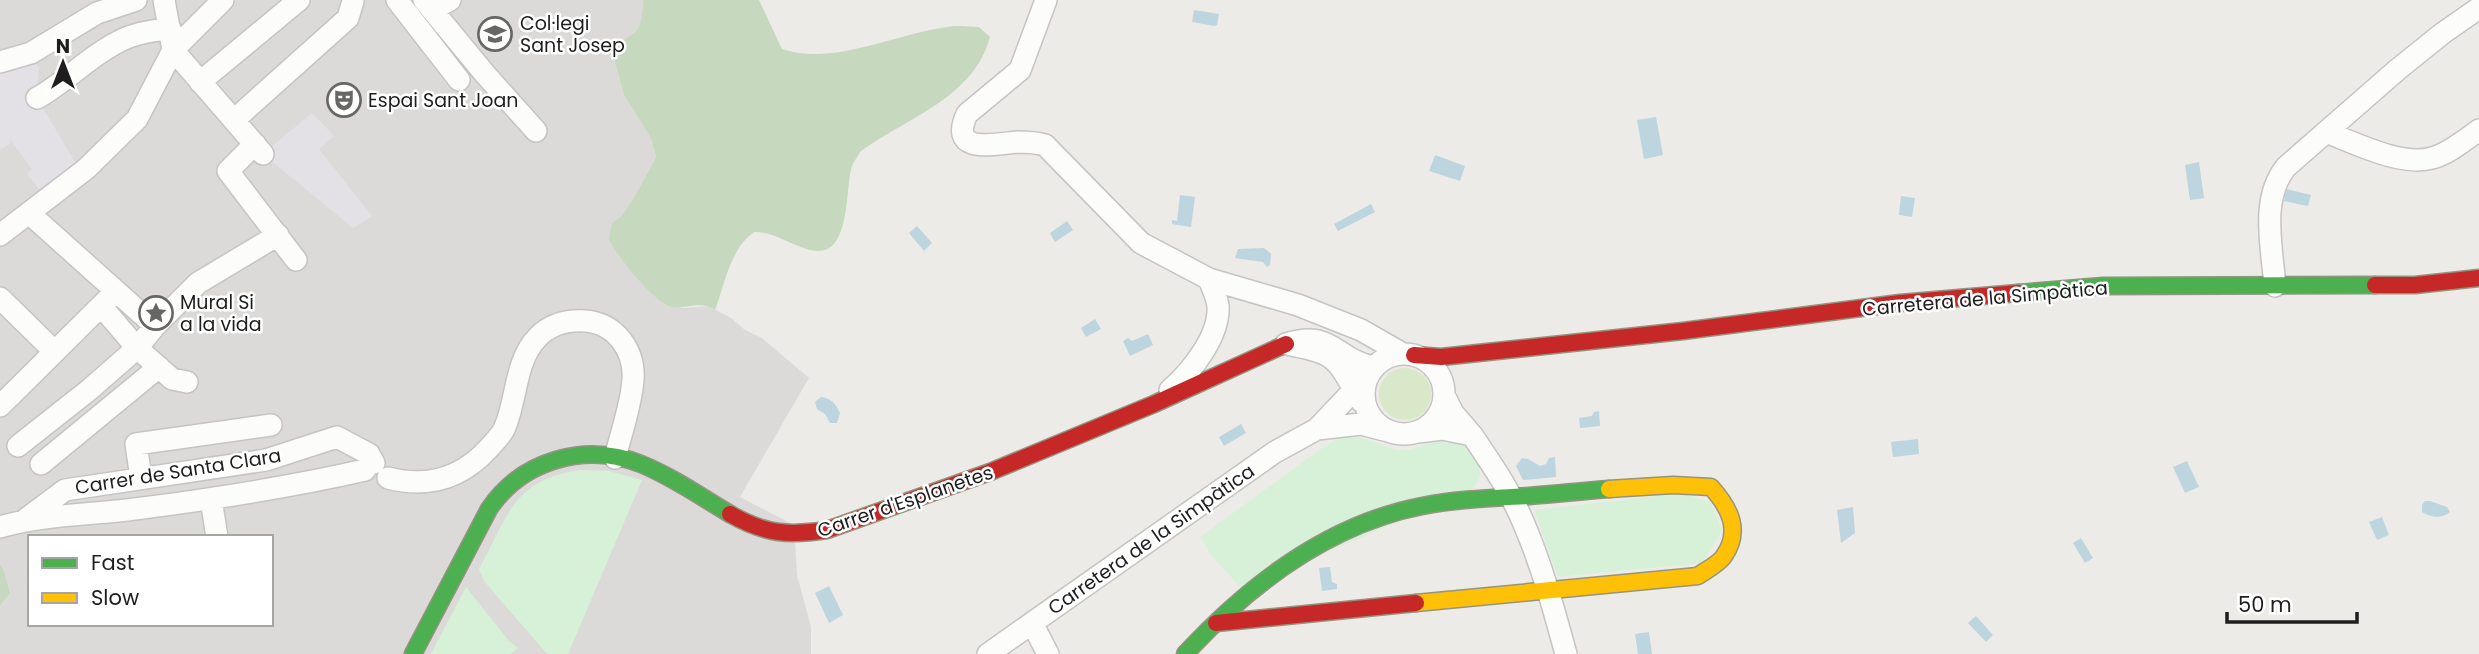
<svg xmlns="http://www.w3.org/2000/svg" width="2479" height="654" font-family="Poppins,sans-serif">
	<rect width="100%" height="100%" fill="#edebe7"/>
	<!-- residential -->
	<path fill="#dcdad8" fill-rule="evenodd" d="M0,0H643L641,25L633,35L612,51L624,95L651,137L656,157L633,199L622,215L612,223L623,259L664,304L684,308L709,306L731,318L745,330L762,338L809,378L740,497L794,525L797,575L811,627V654H0V606L10,593L4,570L0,564ZM30,537H271V624H30Z"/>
	<!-- religious -->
	<path fill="#dbdad8" d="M578,335L594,339L609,350L599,359L587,349L570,351L555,363L545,394L532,390L546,350L560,339Z
		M612,357L617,367L618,378L610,406L597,435L590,438L544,444L532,451L530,440L538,435L585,427L591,421L606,381L602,364Z
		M582,363L588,369L578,372L570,378L566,391L550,408L547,403L560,388L565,377L572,368Z
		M780,368L788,374L718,482L710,477Z
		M593,370L598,382L583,392L576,382Z
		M796,378L804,383L733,491L726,487Z
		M465,502L471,506L467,516L432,532L369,542L368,529L428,521Z
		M653,510L665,513L622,610L620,631L606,654H595L598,644L604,640L610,628L612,610Z
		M705,520L715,525L704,546L697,549L684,574L672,569L685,542L694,541Z
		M734,531L744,537L735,555L738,588L746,606L741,639L757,654H732L724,646L733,612L732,605L723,593L721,555Z
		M668,532L679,536L629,652L619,649Z
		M445,539L446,546L372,559L371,552Z
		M754,540L766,545L772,554L779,600L801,637L788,653L763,624L757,608L749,567V548Z
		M667,576L678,580L654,650L640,646Z
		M425,580L426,584L304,605L302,600Z
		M402,596L418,598L412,621L394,624L321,645L324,632L395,610L314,623L319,610Z
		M471,596L484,597L523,641L509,642Z"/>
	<!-- grass -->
	<path fill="#d8e8c8" d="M1379 394a26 26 0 1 1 52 0a26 26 0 1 1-52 0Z"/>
	<!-- forest -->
	<path fill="#c6d9be" d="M643,0H759L782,49C833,66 895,34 947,27C957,25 968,27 979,27L990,37C974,98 906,118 860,152C858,156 854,161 852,166C845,188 851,253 817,251C795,249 776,231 754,232C730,249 725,284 715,310C702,300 687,309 672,307C655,304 616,255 609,239L612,223L622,215L633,199L656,157L651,138L624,95L612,51C635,26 641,42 643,0Z
		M0,564L4,570L10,593L0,606Z"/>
	<!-- park -->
	<path fill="#d6f1d8" d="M1348,436C1371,437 1386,450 1405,450C1418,450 1429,441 1441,439C1458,436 1482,459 1480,476C1479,481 1474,486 1471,490L1242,589L1212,556L1200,537L1325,446L1335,440Z
		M580,470L609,471L642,480L568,654H547L484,581L479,569C508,517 512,480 580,470Z
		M1683,493L1711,503L1722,531L1702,563L1558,577L1534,510Z
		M466,587L509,641L518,648L511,654H431Z"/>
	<!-- plaza -->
	<path fill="#e3e1e5" d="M31,53L39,69L37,98L78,167L45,197L27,174L32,169L9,138L11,143L0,150V70Z
		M312,113L334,136L319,149L372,216L353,228L263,154Z"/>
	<!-- water -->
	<path fill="#bdd5de" d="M1194,10L1219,14L1217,25L1214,26L1192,22Z
		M1656,117L1663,155L1644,159L1637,120Z
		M1435,155L1465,166L1460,181L1429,171Z
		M2199,162L2204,198L2190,200L2185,165Z
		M2286,189L2311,195L2308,206L2284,201Z
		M1180,195L1195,197L1191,227L1172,224V220L1177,221Z
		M1901,196L1915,198L1912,217L1899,215Z
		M1371,204L1375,212L1338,231L1334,224Z
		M1067,221L1073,230L1055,242L1050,233Z
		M917,226L932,243L924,251L909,233Z
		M1264,248L1271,254L1270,265L1267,267L1263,262L1235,258L1238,249Z
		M1095,319L1101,329L1086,337L1081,328Z
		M1148,334L1153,345L1130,356L1123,341L1128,338L1132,341Z
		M821,397C831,398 836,404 840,413L837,423H830L825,414L817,409L815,402Z
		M1599,411L1600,426L1580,428L1579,418L1592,416L1594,412Z
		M1241,424L1246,433L1224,446L1219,437Z
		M1918,439L1919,454L1893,457L1891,442Z
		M1555,457L1556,477L1523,480L1516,466L1522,458L1528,459L1540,466L1546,464L1549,458Z
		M2187,461L2199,487L2185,493L2173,467Z
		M2430,501L2447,507L2450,512C2442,519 2431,518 2422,512V505L2425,501Z
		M1853,507L1855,533L1841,543L1837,510Z
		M2382,517L2389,535L2377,540L2369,522Z
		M2081,538L2093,558L2085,563L2073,543Z
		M1330,567L1332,582L1337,584V589L1322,591L1319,568Z
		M829,586L843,615L829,623L815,593Z
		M1976,616L1993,635L1986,642L1968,623Z
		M1649,632L1652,654H1638L1635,634Z"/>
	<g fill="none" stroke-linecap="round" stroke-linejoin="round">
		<!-- street casing -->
		<g stroke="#c5c4c3" stroke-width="24">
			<path id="street" d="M223,0L173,50L263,154
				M397,0L459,80
				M424,0L485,74L536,131
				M1046,0L1020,70L967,114C948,155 994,144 1017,142C1027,142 1035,142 1045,145L1141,243L1209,279L1298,305L1361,330L1403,354
				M432,10L450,0
				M0,62L31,53L97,13L136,0
				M200,82L299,0
				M37,98C66,82 88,57 118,42C134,33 152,31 170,28
				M234,120L348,18L353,1
				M2326,132C2355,143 2402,167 2432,158C2448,154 2465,140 2479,130
				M255,144L228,171L296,260
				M30,214L155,326
				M0,235L86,169L137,119L173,50L164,0
				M2275,286C2272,247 2260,199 2286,167L2397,70L2443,33L2479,8
				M0,298L55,352
				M102,307L137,348L172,379L187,382
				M1364 394a40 40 0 1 1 80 0a40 40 0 1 1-80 0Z
				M1170,390C1191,372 1220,336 1218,306C1217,297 1212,287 1209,279
				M1361,401C1334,357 1340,354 1286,344C1333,329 1335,360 1374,367
				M0,406L115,292
				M1317,429L1361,424L1384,430
				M1418,432L1442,429L1472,435L1453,413L1444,395
				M1472,435C1491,463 1511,492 1524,524C1542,566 1554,610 1566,654
				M18,446L89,390L137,348L155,326L198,283L278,235
				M41,464L159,367
				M141,478L136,444L271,425
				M388,478C427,488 461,479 489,448C494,442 502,435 505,427C517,399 515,361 537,338C550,324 567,320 585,321C616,323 635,351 633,380C631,406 621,433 615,458
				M211,499L217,537
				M26,519L65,490L266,460L337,437L369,454L374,463
				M0,527C41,515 85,515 127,510C207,500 286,488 365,470
				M1032,623L1048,654
				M988,654L1275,452L1317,429L1369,374"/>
		</g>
		<!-- fast casing -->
		<g stroke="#939580" stroke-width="19">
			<path id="fast" d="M2018,293L2103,286L2375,285
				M413,654L489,509C522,460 585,442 641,464C673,477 701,497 730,514
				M1185,654C1248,586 1329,524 1422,506C1457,499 1494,498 1529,496C1556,494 1583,491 1609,489"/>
		</g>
		<!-- slow casing -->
		<g stroke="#939580" stroke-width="19">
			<path id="slow" d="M1416,603L1698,576C1706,570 1719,564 1724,556C1742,530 1729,507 1711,487L1673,485L1609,489"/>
		</g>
		<!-- jam casing -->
		<g stroke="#939580" stroke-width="19">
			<path id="jam" d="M2375,285H2415L2479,278
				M1414,355L1441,357L1683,331L1900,303L2018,293
				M730,514C765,534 788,536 827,530L990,472L1154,404L1286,344
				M1216,623L1416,603"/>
		</g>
		<!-- street -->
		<use href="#street" stroke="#fcfcfb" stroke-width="21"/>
		<!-- fast -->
		<use href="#fast" stroke="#4caf50" stroke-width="16"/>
		<!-- slow -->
		<use href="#slow" stroke="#ffc107" stroke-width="16"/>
		<!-- jam -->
		<use href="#jam" stroke="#c62828" stroke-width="16"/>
	</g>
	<!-- icons -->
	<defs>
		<g id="school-ring" transform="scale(1.75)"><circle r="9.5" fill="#fff" stroke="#666664" stroke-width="1.5"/><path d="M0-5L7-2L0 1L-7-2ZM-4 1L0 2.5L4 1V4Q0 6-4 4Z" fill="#666664"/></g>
		<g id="theatre-ring" transform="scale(1.75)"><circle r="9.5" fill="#fff" stroke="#666664" stroke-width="1.5"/><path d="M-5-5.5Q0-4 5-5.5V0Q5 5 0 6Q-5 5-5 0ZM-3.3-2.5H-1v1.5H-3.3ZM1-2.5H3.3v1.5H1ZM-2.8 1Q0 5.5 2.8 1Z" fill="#666664"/></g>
		<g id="sight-ring" transform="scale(1.75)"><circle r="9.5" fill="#fff" stroke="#666664" stroke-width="1.5"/><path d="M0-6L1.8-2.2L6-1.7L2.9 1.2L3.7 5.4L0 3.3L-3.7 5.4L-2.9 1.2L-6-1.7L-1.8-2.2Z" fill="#666664"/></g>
	</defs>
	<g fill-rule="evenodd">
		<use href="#school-ring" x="495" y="34"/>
		<use href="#theatre-ring" x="344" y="100"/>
		<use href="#sight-ring" x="156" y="313"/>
	</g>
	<g text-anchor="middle" stroke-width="5" stroke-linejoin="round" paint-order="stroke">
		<!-- poi labels -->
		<g font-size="19" fill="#1e1e1e" stroke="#fff" text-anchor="start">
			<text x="520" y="30">Col·legi<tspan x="520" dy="22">Sant Josep</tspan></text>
			<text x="368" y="107">Espai Sant Joan</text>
			<text x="180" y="309">Mural Si<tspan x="180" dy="22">a la vida</tspan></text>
		</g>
		<!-- street labels -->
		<g font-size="19" fill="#1e1e1e" stroke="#fff">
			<text transform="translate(1985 298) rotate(-5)" y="7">Carretera de la Simpàtica</text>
			<text transform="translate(178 471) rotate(-9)" y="7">Carrer de Santa Clara</text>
			<text transform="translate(905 501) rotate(-19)" y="7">Carrer d'Esplanetes</text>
			<text transform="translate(1151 539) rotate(-35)" y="7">Carretera de la Simpàtica</text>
		</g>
	</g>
	<!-- legend -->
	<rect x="28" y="535" width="245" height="91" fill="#ffffff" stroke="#a5a5a5" stroke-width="2"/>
	<rect x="42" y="558" width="35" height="10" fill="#4caf50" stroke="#a5a5a5" stroke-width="2"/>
	<text x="91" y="570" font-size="21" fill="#1e1e1e">Fast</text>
	<rect x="42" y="593" width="35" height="10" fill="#ffc107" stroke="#a5a5a5" stroke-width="2"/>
	<text x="91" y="605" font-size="21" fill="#1e1e1e">Slow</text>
	<!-- north arrow -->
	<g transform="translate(63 63)" stroke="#ffffff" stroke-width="5" paint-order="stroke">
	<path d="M0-5L12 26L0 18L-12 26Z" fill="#1e1e1e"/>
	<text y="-10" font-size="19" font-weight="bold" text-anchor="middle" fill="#1e1e1e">N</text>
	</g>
	<!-- scale -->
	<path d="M2227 612v10h130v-10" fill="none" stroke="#1e1e1e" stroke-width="3.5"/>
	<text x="2238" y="612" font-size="21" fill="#1e1e1e" stroke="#ffffff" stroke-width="5" paint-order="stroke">50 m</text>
</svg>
